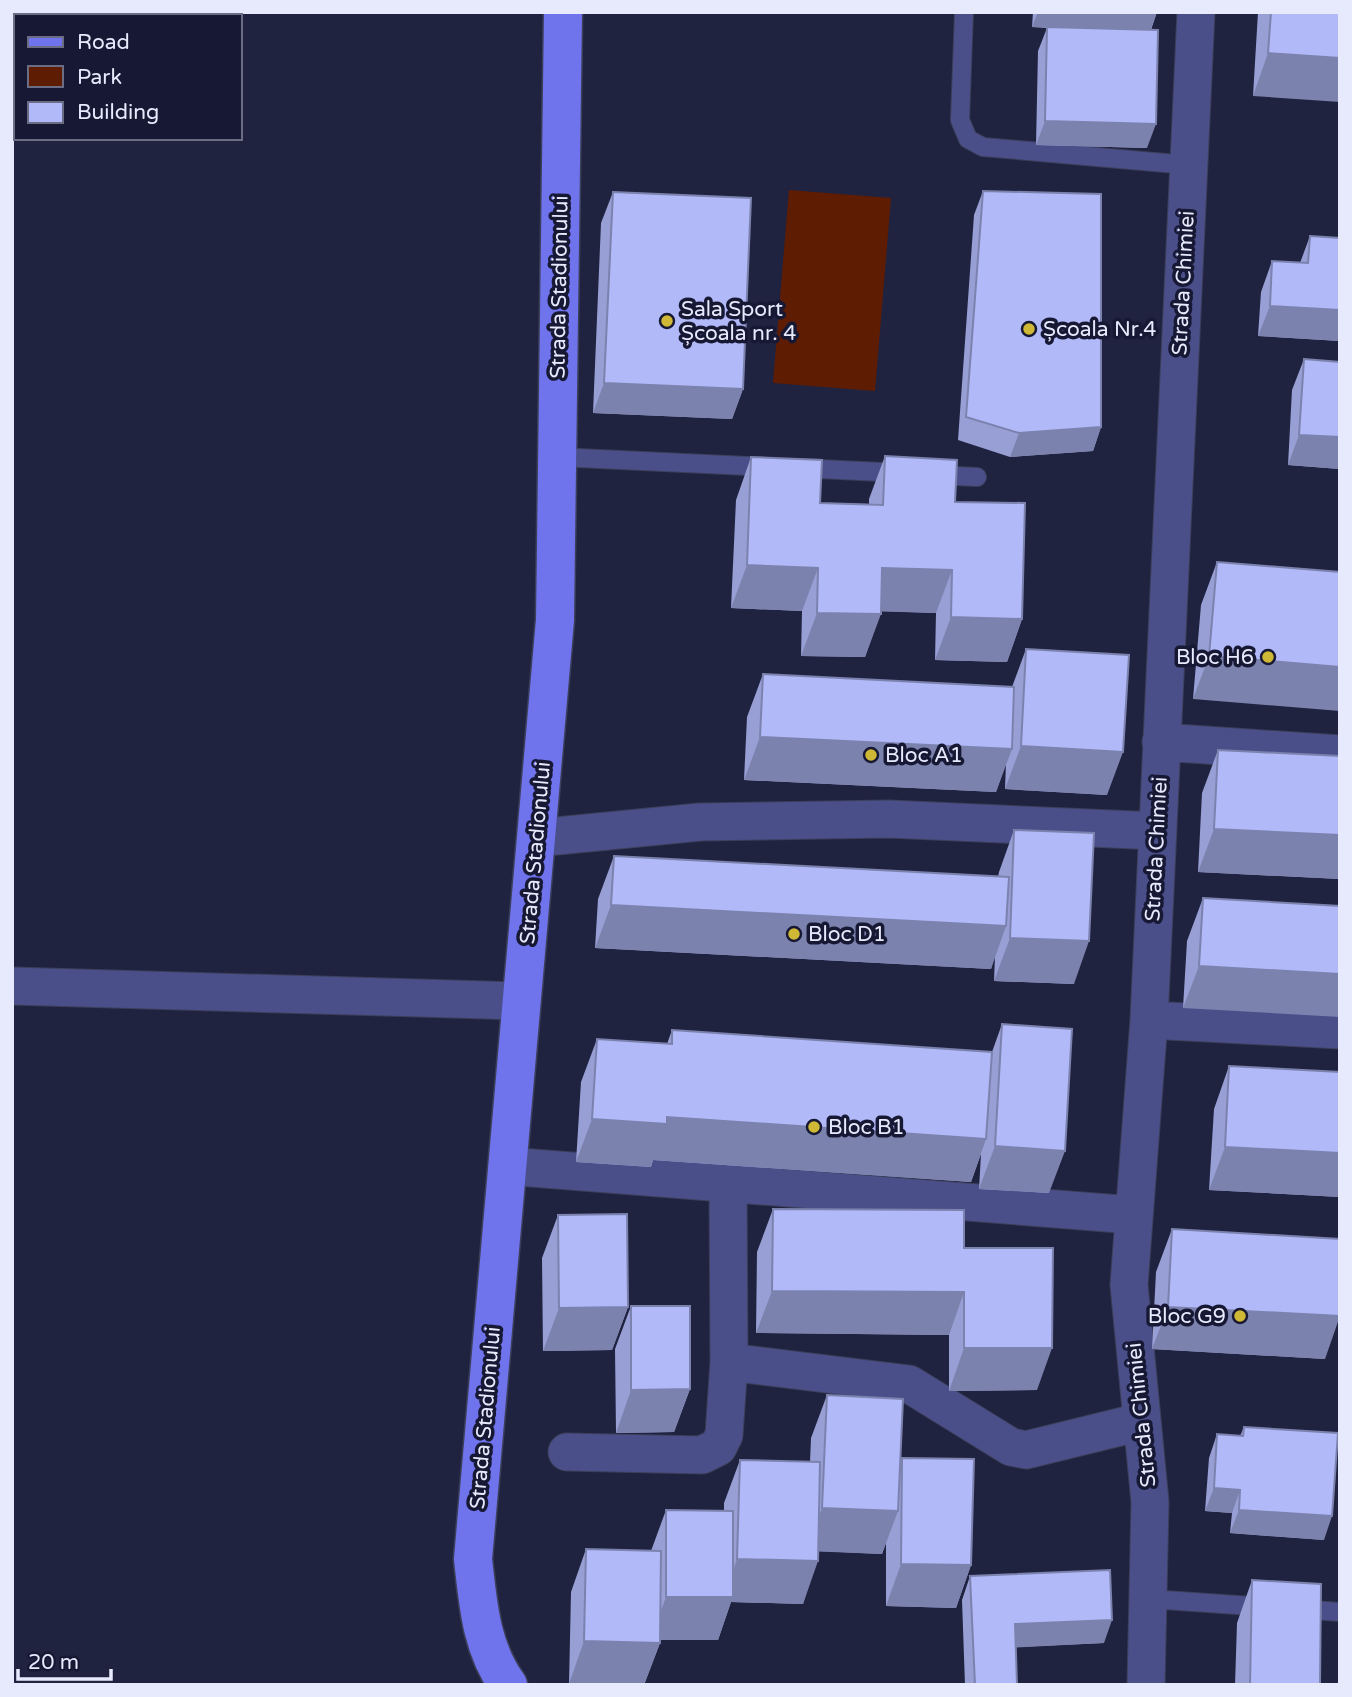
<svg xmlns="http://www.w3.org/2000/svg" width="1352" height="1697" font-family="'Varela Round',sans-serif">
	<rect width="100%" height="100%" fill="#20233f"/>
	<!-- green -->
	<path fill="#5e1c03" d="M789,190L891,198L875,391L773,383Z"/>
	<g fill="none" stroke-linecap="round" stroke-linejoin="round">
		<!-- lane casing -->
		<g stroke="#3c3f5a" stroke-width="20">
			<path id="lane" d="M964,12L960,120L968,139L983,147L1188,165
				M557,457L770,467
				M798,468L903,473
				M935,475L977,477
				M1150,1599L1266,1607
				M1298,1609L1340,1612"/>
		</g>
		<!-- street casing -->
		<g stroke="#3c3f5a" stroke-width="39">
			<path id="street" d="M1161,742L1340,754
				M536,838L700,822L889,819L1157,831
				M12,986L522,1001
				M1149,1020L1340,1030
				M507,1166L1133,1215
				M729,1362L909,1384L1011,1447L1026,1450L1140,1422
				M567,1452L702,1455L718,1447L724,1435L729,1362L728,1183
				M1146,1685L1150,1502L1129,1285L1149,1020L1196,12"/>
		</g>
		<!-- primary casing -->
		<g stroke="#3c3f5a" stroke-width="41">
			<path id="primary" d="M508,1685C481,1648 478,1604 473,1559L555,620L563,12"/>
		</g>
		<!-- lane -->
		<use href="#lane" stroke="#4a4f89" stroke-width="18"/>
		<!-- street -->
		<use href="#street" stroke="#4a4f89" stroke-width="37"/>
		<!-- primary -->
		<use href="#primary" stroke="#6f73ec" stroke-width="38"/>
	</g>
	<!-- wall -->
	<path fill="#989fd5" d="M1033,12H1157L1151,30L1147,148L1036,145L1038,51L1047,28L1032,27Z
		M1258,12H1340L1253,96Z
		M983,191L1101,427L1093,451L1010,457L958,440L974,215Z
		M613,192L743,389L732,419L593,413L601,223Z
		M1310,236L1340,238V341L1258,336L1261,292L1272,261L1300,263Z
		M1304,359L1340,362V469L1288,465L1292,390Z
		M885,456L955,502L1022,619L1007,662L935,660L936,613L881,611L865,657L801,656L802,611L731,608L736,500L751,457L820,503L869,504V499Z
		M1217,562L1340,572L1193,699L1201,605Z
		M1026,649L1107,795L1005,789L1006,763L996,792L744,780L747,717L763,674L1012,687Z
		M1218,750L1340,756V879L1198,872L1202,793Z
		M1014,830L1074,984L994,981L995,956L991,969L595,948L598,899L614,856L998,877L999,872Z
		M1203,898L1340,906L1183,1008L1187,941Z
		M1002,1024L1049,1193L979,1189L981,1154L971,1182L653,1160L651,1167L576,1162L581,1082L597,1039L667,1044L672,1030L992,1052Z
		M1229,1066L1340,1072V1197L1209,1190L1214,1109Z
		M773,1209L964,1248L1037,1390L949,1391V1335L756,1333L757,1252Z
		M558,1215L628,1307L612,1350L543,1351L542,1258Z
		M1172,1229L1325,1359L1152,1349L1156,1272Z
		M631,1306L690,1389L674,1432L616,1433L615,1349Z
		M827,1395L900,1464L902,1458L971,1565L956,1608L886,1606V1543L882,1554L819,1551L803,1604L731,1602L718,1640H660V1643L644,1685L569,1684L571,1592L586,1549L651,1551L666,1510L724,1511V1503L740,1460L810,1462L811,1438Z
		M1244,1427L1324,1540L1230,1533L1232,1513L1205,1511L1209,1458L1217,1434L1240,1436Z
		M970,1576L1104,1643L1016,1647L1017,1685H965L962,1600Z
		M1252,1580L1320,1685H1235L1237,1623Z"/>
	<!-- shaded-wall -->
	<path fill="#7c82ae" d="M1038,12H1157L1150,31L1032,27Z
		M1268,53L1340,58V102L1253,96Z
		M1045,121L1156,124L1147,148L1036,145Z
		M1270,306L1340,310V341L1258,336Z
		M604,383L743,389L732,419L593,413Z
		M1101,427L1093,451L1010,457L1019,433Z
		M1299,435L1340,437V469L1288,465Z
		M747,565L818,568L802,611L731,608Z
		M882,568L952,570L936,613L866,611Z
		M817,613L881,614L865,657L801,656Z
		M951,617L1022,619L1007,662L935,660Z
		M1209,656L1340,667V711L1193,699Z
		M760,737L1012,749L996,792L744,780Z
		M1021,746L1123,752L1107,795L1005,789Z
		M1214,829L1340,835V879L1198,872Z
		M611,905L1006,926L991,969L595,948Z
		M1010,938L1089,941L1074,984L994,981Z
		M1199,966L1340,974V1017L1183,1008Z
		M667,1117L986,1139L971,1182L653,1160L651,1167L576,1162L592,1119Z
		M995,1146L1065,1151L1049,1193L979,1189Z
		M1225,1147L1340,1153V1197L1209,1190Z
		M772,1291L964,1292L949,1335L756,1333Z
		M628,1307L612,1350L543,1351L559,1308Z
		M1168,1307L1340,1316L1325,1359L1152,1349Z
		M964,1348H1052L1037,1390L949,1391Z
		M690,1389L674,1432L616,1433L631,1390Z
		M1214,1488L1240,1490L1232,1513L1205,1511Z
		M822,1508L898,1511L882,1554L806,1551Z
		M1239,1510L1332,1516L1324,1540L1230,1533Z
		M737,1559L818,1561L803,1604L731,1602L718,1640H650L666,1597H724Z
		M901,1564L971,1565L956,1608L886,1606Z
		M1112,1620L1104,1643L1006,1648L1015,1624Z
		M584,1641L660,1643L644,1685L569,1684Z"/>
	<!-- building -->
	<path fill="#b1b9f8" stroke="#7c82ae" stroke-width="2" d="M1271,12H1340V58L1268,53Z
		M1047,27L1158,30L1156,124L1045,121Z
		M983,191L1101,194V427L1019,433L966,417Z
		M613,192L751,198L743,389L604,383Z
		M1310,236L1340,238V310L1270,306L1272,261L1308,263Z
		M1304,359L1340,362V437L1299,435Z
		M885,456L957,460L955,502L1025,503L1022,619L951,617L952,570L882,568L881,614L817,613L818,568L747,565L751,457L822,460L820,503L883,505Z
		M1217,562L1340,572V667L1209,656Z
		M1026,649L1129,655L1123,752L1021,746Z
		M763,674L1014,687L1012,749L760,737Z
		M1218,750L1340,756V835L1214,829Z
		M1014,830L1094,833L1089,941L1010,938Z
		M614,856L1009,877L1006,926L611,905Z
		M1203,898L1340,906V974L1199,966Z
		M1002,1024L1072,1029L1065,1151L995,1146Z
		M672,1030L992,1052L986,1139L667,1117V1124L592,1119L597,1039L672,1044Z
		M1229,1066L1340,1072V1153L1225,1147Z
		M773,1209L964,1210V1248H1053L1052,1348H964V1292L772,1291Z
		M627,1214L628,1307L559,1308L558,1215Z
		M1172,1229L1340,1239V1316L1168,1307Z
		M631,1306H690V1389L631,1390Z
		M827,1395L903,1399L898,1511L822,1508Z
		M1244,1427L1338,1433L1332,1516L1239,1510L1240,1490L1214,1488L1217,1434L1243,1436Z
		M902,1458L974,1459L971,1565L901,1564Z
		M740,1460L820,1462L818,1561L737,1559Z
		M666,1510L733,1511V1597H666Z
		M586,1549L661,1551L660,1643L584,1641Z
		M1110,1570L1112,1620L1015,1624L1017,1685H975L970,1576Z
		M1252,1580L1321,1584L1320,1685H1250Z"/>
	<!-- markers -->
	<g fill="#d0b837" stroke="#171934" stroke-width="2.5">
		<circle cx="667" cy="321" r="7"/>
		<circle cx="1029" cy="329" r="7"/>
		<circle cx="1268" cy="657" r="7"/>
		<circle cx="871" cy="755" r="7"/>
		<circle cx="794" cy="934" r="7"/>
		<circle cx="814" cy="1127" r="7"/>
		<circle cx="1240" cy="1316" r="7"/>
	</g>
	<g text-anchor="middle" stroke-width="7" stroke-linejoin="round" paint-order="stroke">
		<!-- street labels -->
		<g font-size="21" fill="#e7eafd" stroke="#171934">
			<text transform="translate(1183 283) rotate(-87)" y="7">Strada Chimiei</text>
			<text transform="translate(559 287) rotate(-89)" y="7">Strada Stadionului</text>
			<text transform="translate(1156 849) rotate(-87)" y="7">Strada Chimiei</text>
			<text transform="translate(535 853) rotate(-85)" y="7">Strada Stadionului</text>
			<text transform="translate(1141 1415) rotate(-96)" y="7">Strada Chimiei</text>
			<text transform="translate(485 1418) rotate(-85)" y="7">Strada Stadionului</text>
		</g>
		<!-- poi labels -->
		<g font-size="21" fill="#e7eafd" stroke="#171934" text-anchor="start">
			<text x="681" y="316">Sala Sport<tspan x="681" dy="24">Școala nr. 4</tspan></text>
			<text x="1043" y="336">Școala Nr.4</text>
			<text x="1254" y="664" text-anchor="end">Bloc H6</text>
			<text x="885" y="762">Bloc A1</text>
			<text x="808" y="941">Bloc D1</text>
			<text x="828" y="1134">Bloc B1</text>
			<text x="1226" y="1323" text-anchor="end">Bloc G9</text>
		</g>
	</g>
	<!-- border -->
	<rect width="1352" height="1697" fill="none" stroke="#e7eafd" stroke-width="28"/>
	<!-- legend -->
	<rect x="14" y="14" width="228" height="126" fill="#171934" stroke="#6a6d84" stroke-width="2"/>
	<rect x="28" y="37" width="35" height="10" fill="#6f73ec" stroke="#6a6d84" stroke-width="2"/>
	<text x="77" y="49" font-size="21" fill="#e7eafd">Road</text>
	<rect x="28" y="66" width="35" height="21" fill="#5e1c03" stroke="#6a6d84" stroke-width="2"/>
	<text x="77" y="84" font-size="21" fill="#e7eafd">Park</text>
	<rect x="28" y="102" width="35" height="21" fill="#b1b9f8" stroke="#6a6d84" stroke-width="2"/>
	<text x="77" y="119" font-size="21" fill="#e7eafd">Building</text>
	<!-- scale -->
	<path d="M18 1669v10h93v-10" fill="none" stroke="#e7eafd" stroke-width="3.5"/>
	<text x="28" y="1669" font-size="21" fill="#e7eafd" stroke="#171934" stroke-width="5" paint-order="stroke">20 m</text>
</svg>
